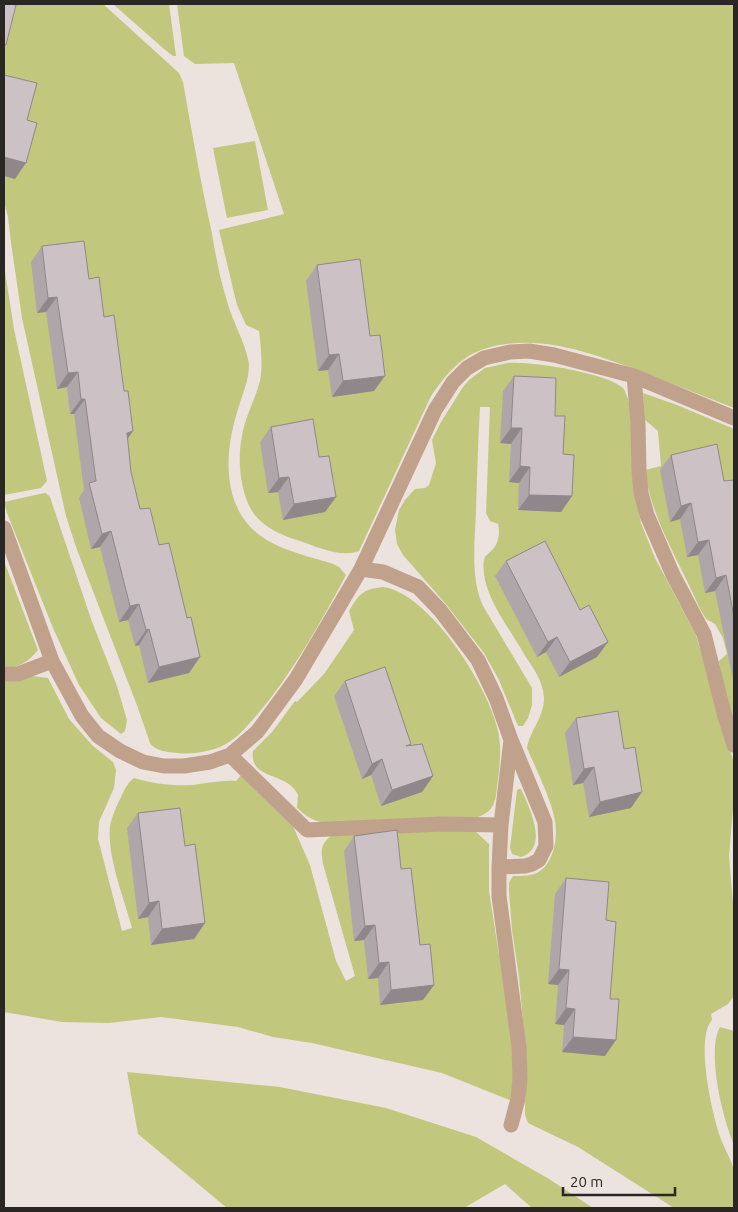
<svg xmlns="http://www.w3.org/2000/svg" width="738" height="1212" font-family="Ubuntu,sans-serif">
	<rect width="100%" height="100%" fill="#ece2de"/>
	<!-- green -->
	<path fill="#c2c77e" d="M4,4H103L179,73L183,82C192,133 201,184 212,234C216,257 220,279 227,301C232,321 247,345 249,365C249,379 243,393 239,406C228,440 222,480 240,513C259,547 299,553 333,564L339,567L346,575C320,624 292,674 256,716C247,726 240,735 229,742C216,751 193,755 177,753C168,752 155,751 150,743L138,708L76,547L66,516L22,318L11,243L8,217L4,202Z
		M113,4H169L176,56H173L164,49Z
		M177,4H734V408C707,397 679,387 652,376C600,356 538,330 481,350C459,358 444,377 431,396L359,551C341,558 317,547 300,541C283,536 265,528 254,514C240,494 237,459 242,436C245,417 255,400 260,381C263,366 261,347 259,331L246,325L237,305L219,230L284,214L234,63L195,64L184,56Z
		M255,141L268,210L227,218L213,148Z
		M4,265L14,329L47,481L41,488L4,495Z
		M508,363C530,361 609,373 624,389L629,402L638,507L641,523L655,558L696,635L734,763V797L729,856L734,916V996L728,1004L711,1014L712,1020C695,1039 712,1111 719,1134C723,1146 730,1157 734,1170C737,1181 734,1196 734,1208H674L578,1147L528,1123L525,1115V1107L527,1066L519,977L512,930L509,892V883L513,876C522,876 533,876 540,871C554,861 558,837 555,821C552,801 536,769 527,748C530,730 544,718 544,698C543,680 533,668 524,654C511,631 491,606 485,580C484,573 482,563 485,557C487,554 491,552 493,549C499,543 500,532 498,524L490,521L486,513L490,407H480C478,442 477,476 476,511C475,541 470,577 483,606L532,688V705L528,718L523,726H518L499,680L484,653L445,603L403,555L397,544L395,530L399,510L405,500L415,489L425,488L429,485L436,463L432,440L441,422L463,387L469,380L485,368Z
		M643,393L677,405L734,429V724L720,670L719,661L727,654L723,638L715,624L706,619L699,607C680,562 651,519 645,470L661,466L658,431L645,420Z
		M44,493H46L50,497L91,619L117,686L127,720L125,731L121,734L101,718L79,685L53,628L7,513L4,502Z
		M4,561L38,650C28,662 19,668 4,668Z
		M383,587C429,593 487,685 497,727C502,745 500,762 498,780C495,800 497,811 475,818L325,823C313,821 306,816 297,808L298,795C288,771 249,781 253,751L272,732L295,701L297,702L324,674L354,630L349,611C359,594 363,589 383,587Z
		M32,676L48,678L69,719L93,746L113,762L116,770L114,788L99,822L98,839L122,931L132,928C124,898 107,857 110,826C112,816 117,805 121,797C124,790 128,782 134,778C154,784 172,786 193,785C208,783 221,780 236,781L241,775L293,826L310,865L336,961L346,981L355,976L323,864C321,852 320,844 331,836L435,829L475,831L489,844V891L499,955L501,954L512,1041L515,1089L512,1101L442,1073L312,1043L273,1037L238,1027L161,1017L109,1023L62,1022L4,1012V680Z
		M519,789H521C529,807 550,848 521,857L512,854L510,848L517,790Z
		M720,1027L734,1031V1145C723,1119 706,1052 720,1027Z
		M127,1072L280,1087L386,1108L476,1137L549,1179L593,1208H532L505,1184L464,1208H227L138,1134Z"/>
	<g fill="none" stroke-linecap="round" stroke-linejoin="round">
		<!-- service -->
		<path stroke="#c0a18b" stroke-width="15" d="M634,376L638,424L639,470L641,493L647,515L673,575L704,634L724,713L734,745
			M4,528L52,661L82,716L98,736L120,751L143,762L164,766H184L210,762L230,755L257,732L296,679L361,569L435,410L453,382L467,368L484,358L510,352L529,351L554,355L634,376L734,418
			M361,569L383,572L418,587L440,610L478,660L496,698L511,740L501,825L499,867V896L519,1047L520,1079L518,1099L511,1125
			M4,674H18L52,661
			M230,755L307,830L442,824L501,825
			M499,867L525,866L532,864L539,860L546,846L545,822L512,742"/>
	</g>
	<!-- wall -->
	<path fill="#afa6a9" d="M42,246L89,279L104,317L124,391L133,431L127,439L131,472L140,509L159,545L187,618L200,657L189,673L148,683L139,645L135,646L128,620L119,622L100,547L91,549L79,498L84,490L74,414H70L67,387L57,389L46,312L37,313L31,262Z
		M317,265L374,391L332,397L328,370L318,371L306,281Z
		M514,376L555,416L572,496L561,512L518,510L519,483L509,482L511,444L500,443L503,391Z
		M271,427L319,457L336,497L325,512L283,520L278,492L268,493L260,442Z
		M671,455L724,481L734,484V685L715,591L705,593L698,555L687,557L680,519L670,522L660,470Z
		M506,561L597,657L559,677L546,652L537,657L495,576Z
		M345,681L410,746L433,776L422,792L381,806L371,775L362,779L334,696Z
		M576,718L631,808L589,817L583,783L573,785L565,733Z
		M138,813L185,846L205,923L194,939L151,945L148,917L138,919L127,828Z
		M354,836L401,869L420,945L434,985L423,1000L380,1005L378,978L368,979L364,940L354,941L344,851Z
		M566,878L606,920L605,1056L562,1052L564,1025L555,1024L558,985L548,984L555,894Z
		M734,1037V1053L733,1039Z"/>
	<!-- shaded-wall -->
	<path fill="#8f878a" d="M4,157L26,163L15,179L4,176Z
		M57,297L46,312L37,313L48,298Z
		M339,354L328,370L318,371L329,355Z
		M78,372L67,387L57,389L68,373Z
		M385,376L374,391L332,397L343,381Z
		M81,399H85L74,414H70Z
		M511,428H522L511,444L500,443Z
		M133,431L122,447L127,433Z
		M520,466L530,467L519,483L509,482Z
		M289,477L278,492L268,493L279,478Z
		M529,495L572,496L561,512L518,510Z
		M336,497L325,512L283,520L294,504Z
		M691,503L680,519L670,522L681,506Z
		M111,531L100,547L91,549L102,534Z
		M709,540L698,555L687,557L698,542Z
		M726,575L715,591L705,593L716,578Z
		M139,604L128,620L119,622L130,606Z
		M149,629L139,645L135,646L146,630Z
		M557,637L546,652L537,657L548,642Z
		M608,642L597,657L559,677L570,662Z
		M200,657L189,673L148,683L159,667Z
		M382,759L371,775L362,779L372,764Z
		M594,767L583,783L573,785L584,769Z
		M433,776L422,792L381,806L392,790Z
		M642,792L631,808L589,817L600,802Z
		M159,901L148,917L138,919L149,903Z
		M205,923L194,939L151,945L162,929Z
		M375,925L364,940L354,941L365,926Z
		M389,962L378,978L368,979L379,963Z
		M559,969L569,970L558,985L548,984Z
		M434,985L423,1000L380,1005L391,990Z
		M566,1008L575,1009L564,1025L555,1024Z
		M573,1037L616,1040L605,1056L562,1052Z"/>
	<!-- building -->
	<path fill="#ccc1c5" stroke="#8f878a" d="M4,4H12L16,5L6,45L4,44Z
		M4,75L37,83L27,120L37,123L26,163L4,157Z
		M84,241L89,279L99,277L104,317L114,315L124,391H128L133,431L127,433L131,472L140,509L150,508L159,545L169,543L187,618L191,617L200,657L159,667L149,629L146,630L139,604L130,606L111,531L102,534L89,483L96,481L85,399H81L78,372L68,373L57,297L48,298L42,246Z
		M360,259L370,336L380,335L385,376L343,381L339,354L329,355L317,265Z
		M514,376L556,378L555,416H565L563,454L574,455L572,496L529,495L530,467L520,466L522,428H511Z
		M313,419L319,457L329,456L336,497L294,504L289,477L279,478L271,427Z
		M717,444L724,481L734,480V617L726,575L716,578L709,540L698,542L691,503L681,506L671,455Z
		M545,541L580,610L589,605L608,642L570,662L557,637L548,642L506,561Z
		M385,667L411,744L406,746L422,744L433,776L392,790L382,759L372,764L345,681Z
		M618,711L624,749L635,747L642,792L600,802L594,767L584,769L576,718Z
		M180,808L185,846L195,844L205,923L162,929L159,901L149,903L138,813Z
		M397,830L401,869L411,868L420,945L430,944L434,985L391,990L389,962L379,963L375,925L365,926L354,836Z
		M566,878L609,882L606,920L616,922L610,999H619L616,1040L573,1037L575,1009L566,1008L569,970L559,969Z"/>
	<!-- border -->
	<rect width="738" height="1212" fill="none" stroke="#2a2624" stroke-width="10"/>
	<!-- scale -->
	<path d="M563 1187v8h112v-8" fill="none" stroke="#2a2624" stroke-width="2.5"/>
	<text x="570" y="1187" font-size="15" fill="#2a2624" stroke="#ece2de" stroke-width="4" paint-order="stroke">20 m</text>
</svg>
